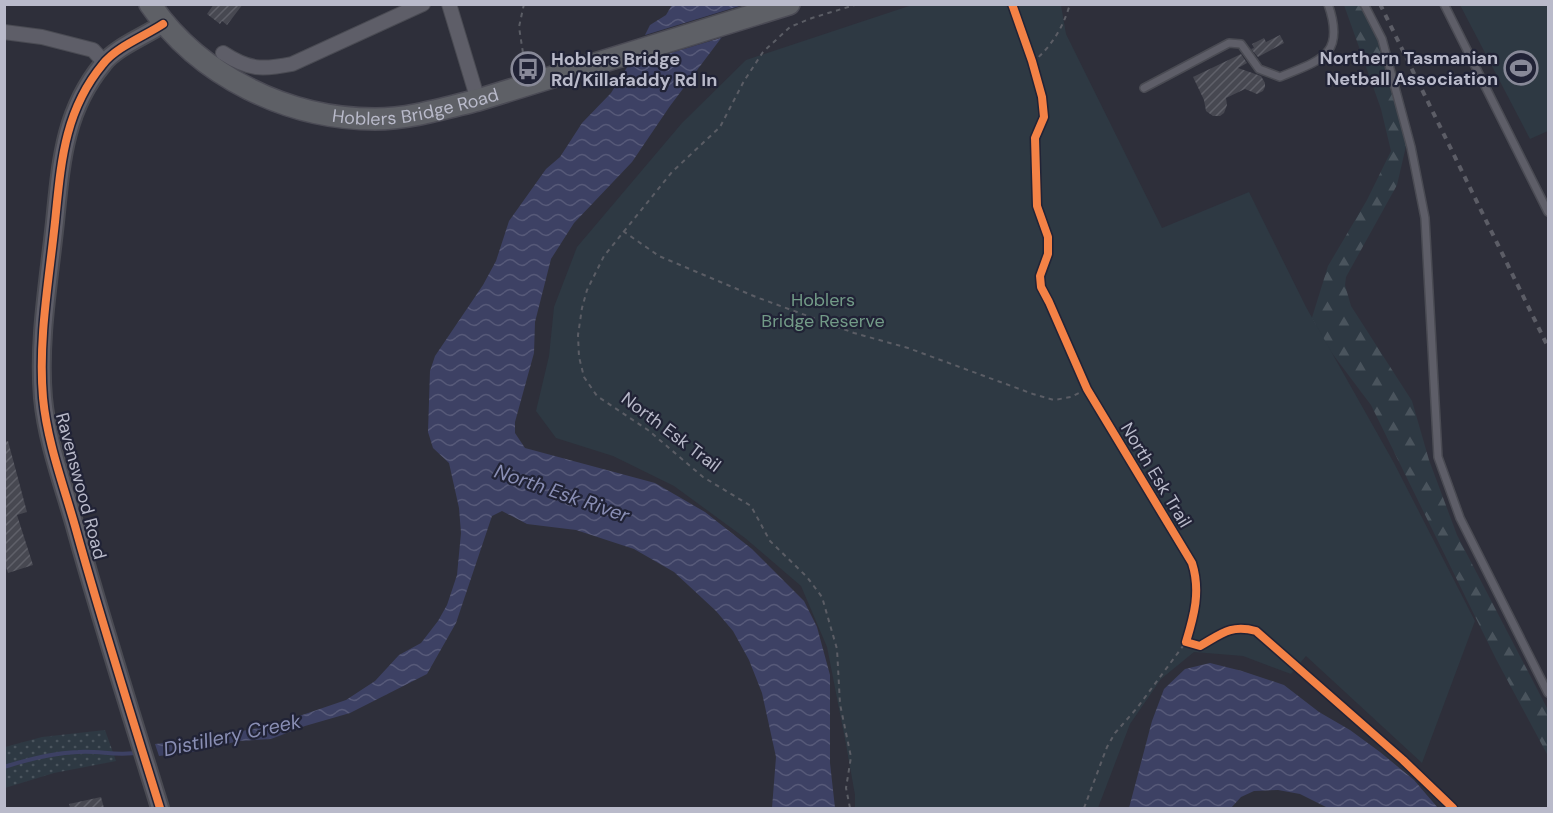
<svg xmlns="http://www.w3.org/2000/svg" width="1553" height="813" font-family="'DM Sans',sans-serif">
	<defs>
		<pattern id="grass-dots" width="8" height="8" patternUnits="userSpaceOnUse" patternTransform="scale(1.5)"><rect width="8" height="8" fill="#2e3943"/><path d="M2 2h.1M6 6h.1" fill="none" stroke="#4a545d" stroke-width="1.8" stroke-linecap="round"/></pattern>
		<pattern id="forest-firs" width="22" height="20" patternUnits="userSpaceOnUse" patternTransform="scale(1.5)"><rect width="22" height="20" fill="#2e3943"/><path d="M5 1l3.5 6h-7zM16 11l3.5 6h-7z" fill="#4a545d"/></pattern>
		<pattern id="water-waves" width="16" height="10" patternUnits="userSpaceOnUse" patternTransform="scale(1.5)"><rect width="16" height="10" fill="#3d4164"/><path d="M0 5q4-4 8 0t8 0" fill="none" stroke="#575a79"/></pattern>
		<pattern id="building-hatch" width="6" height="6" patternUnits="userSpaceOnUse" patternTransform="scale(1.5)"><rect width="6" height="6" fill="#474851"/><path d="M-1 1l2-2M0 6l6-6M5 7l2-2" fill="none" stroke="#5f6069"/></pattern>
	</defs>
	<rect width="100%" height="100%" fill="#2e2f3a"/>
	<!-- grass -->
	<path fill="url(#grass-dots)" d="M105,730L116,761L54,773L5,788V747L42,737Z"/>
	<!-- forest -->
	<path fill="url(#forest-firs)" d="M1344,5H1359L1373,29L1400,94L1406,146L1397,185L1346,277L1345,285L1351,306L1412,401L1429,460L1457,535L1548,710V756L1496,659L1371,405L1310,324L1328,266L1367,200L1391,151L1381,109Z"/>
	<!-- park -->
	<path fill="#2e3943" d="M912,5H1061L1066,34L1162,228L1249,192L1306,307L1394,463L1475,621L1422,763L1306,656L1291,674L1243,656L1194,652L1161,679L1130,724L1098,808H855V795L845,739L827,647L801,586L745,538L674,486L613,456L556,438L536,411L549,356L554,307L577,247L682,123L746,60Z
		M1460,5H1548V131L1530,139Z"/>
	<!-- water -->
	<path fill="url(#water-waves)" d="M672,5H751L731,25L670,106L632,162L574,223L551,259L535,322L534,353L515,422V433L525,448L655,483L705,512L752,549L804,601L817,627L830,675V763L835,808H772L776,757L762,693L749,660L733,631L716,611L674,572L634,549L576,530L527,524L502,511L492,516L456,623L427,674L350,713L305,726L271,739L238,741L205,750L159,756L155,744L183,741L270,726L346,700L375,681L399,655L421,643L438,621L447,605L457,575L461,533L459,508L449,463L433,448L428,432L430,371L435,356L483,285L496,261L509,221L546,169L560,157L582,123L611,93L636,53L650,25L666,15Z
		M1210,663L1242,671L1284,685L1319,712L1350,730L1380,752L1414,780L1438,808H1328L1300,794L1278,790L1254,791L1241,797L1231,808H1129L1152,721L1164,689L1185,669Z"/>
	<!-- pier -->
	<path fill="#2e2f3a" d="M754,4L727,36L624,67L642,36L743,5Z"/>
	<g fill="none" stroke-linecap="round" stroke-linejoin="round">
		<!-- stream -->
		<path stroke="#3d4164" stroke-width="4" d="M4,767C29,759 53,753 78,752C99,750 119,757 140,752"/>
	</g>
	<!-- building -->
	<path fill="url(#building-hatch)" d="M214,4H243L227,25L222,21L220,24L207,14Z
		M1280,35L1284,43L1258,57L1251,49L1254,48L1252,44L1264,38L1266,42Z
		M1241,54L1247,63L1238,68L1261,76L1265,83V87L1263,91L1257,94L1245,89L1226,98L1227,105L1224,113L1220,116H1213L1206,111L1204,100L1193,77Z
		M8,441L27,512L17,515L33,565L8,573L4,561V442Z
		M101,797L104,808H70L69,804Z"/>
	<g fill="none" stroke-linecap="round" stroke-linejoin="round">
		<!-- service casing -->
		<g stroke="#4a4b53" stroke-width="10">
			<path id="service" d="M1364,4L1382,39L1411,147L1425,218L1438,457L1460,518L1548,693
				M1444,4L1548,212
				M1144,88L1229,43L1241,44L1259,69L1280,77C1321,60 1346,55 1328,4"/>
		</g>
		<!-- minor casing -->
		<g stroke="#4a4b53" stroke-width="16">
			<path id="minor" d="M449,4L478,100
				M4,32L42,37L93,50L104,62
				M223,53C249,70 262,70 292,64L423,4"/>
		</g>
		<!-- tertiary casing -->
		<g stroke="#4a4b53" stroke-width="20">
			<path id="tertiary" d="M160,808C131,714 101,620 75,526C63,484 47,441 43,398C38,340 49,280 55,222C61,163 64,111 103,64C116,47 145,36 163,24"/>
		</g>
		<!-- trunk casing -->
		<g stroke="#4b4b55" stroke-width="24">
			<g id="trunk">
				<path id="s1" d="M150,4C199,76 288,119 375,119C410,119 445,108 478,100L789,4"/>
			</g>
		</g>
		<!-- path -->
		<path stroke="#5b5d65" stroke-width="2" stroke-dasharray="4.5 4.5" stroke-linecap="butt" d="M524,4L519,27L525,66
			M1032,63C1051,47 1063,28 1070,4
			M623,231L659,256L756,297L854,333L908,348L1033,394L1054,400L1071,397L1087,389
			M850,808L846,788L851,757L840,704L837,649L822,597L807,577L770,541L751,506L703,477L648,430L597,396L584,377L579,357L578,335L582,308L587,290L604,256L672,172L720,127L744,81L763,52L790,27L812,18L858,4
			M1084,808L1107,747L1115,733L1137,708L1186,642"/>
		<!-- service -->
		<use href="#service" stroke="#5e5e68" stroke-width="7"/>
		<!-- minor -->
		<use href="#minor" stroke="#5e5e68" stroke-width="14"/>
		<!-- tertiary -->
		<use href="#tertiary" stroke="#5e5e68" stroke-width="16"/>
		<!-- trunk -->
		<use href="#trunk" stroke="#5e6066" stroke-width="21"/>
		<!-- rail -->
		<path stroke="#5c5d66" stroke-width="4" stroke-dasharray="6 6" stroke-linecap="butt" d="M1380,4L1548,347"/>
		<!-- cycleway casing -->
		<g stroke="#212336" stroke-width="11">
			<path id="cycleway" d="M1012,4L1032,61L1042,97L1044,117L1035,138L1037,206L1048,237V254L1040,276L1041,287L1049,302L1087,389L1192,563C1201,591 1194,616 1186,642L1200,646C1221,634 1231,624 1256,631L1403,760L1453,808
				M160,808C131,714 101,620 75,526C63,484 47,441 43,398C38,340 49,280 55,222C61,163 64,111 103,64C116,47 145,36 163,24"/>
		</g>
		<!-- cycleway -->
		<use href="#cycleway" stroke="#f48246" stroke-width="8"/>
	</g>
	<!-- icons -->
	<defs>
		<g id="stadium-ring" transform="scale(1.725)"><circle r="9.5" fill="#212336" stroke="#888998" stroke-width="1.5"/><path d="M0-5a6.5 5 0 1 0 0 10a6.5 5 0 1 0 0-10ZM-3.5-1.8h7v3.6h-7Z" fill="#888998"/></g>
		<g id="bus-ring" transform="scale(1.725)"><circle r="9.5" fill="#212336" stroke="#888998" stroke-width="1.5"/><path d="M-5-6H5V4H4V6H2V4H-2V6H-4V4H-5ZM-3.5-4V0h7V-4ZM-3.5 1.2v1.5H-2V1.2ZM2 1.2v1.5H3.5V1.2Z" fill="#888998"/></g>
	</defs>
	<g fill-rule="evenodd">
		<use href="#stadium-ring" x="1521" y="68"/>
		<use href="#bus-ring" x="528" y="69"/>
	</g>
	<g text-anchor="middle" stroke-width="4.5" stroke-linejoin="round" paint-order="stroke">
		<!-- poi labels -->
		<g font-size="18" font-weight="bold" fill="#b9baca" stroke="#212336" text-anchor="end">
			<text x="1498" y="64">Northern Tasmanian<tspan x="1498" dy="21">Netball Association</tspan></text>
			<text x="551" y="65" text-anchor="start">Hoblers Bridge<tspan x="551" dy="21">Rd/Killafaddy Rd In</tspan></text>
		</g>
		<!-- street labels -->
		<g font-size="18" fill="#b9baca" stroke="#212336">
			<text dy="6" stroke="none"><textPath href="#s1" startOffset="304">Hoblers Bridge Road</textPath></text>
			<text transform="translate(671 432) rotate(37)" y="6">North Esk Trail</text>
			<text transform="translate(1156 475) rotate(59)" y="6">North Esk Trail</text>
			<text transform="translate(81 486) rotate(75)" y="6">Ravenswood Road</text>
		</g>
		<!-- park labels -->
		<g font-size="18" fill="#729a87" stroke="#212336">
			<text x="823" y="306">Hoblers<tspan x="823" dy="21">Bridge Reserve</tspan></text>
		</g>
		<!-- water labels -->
		<g font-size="20" font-style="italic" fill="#898eb4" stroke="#212336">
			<text transform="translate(562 493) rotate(19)" y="7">North Esk River</text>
			<text transform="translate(232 735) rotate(-12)" y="7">Distillery Creek</text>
		</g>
	</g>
	<!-- border -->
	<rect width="1553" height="813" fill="none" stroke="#b9baca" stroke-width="12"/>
</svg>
